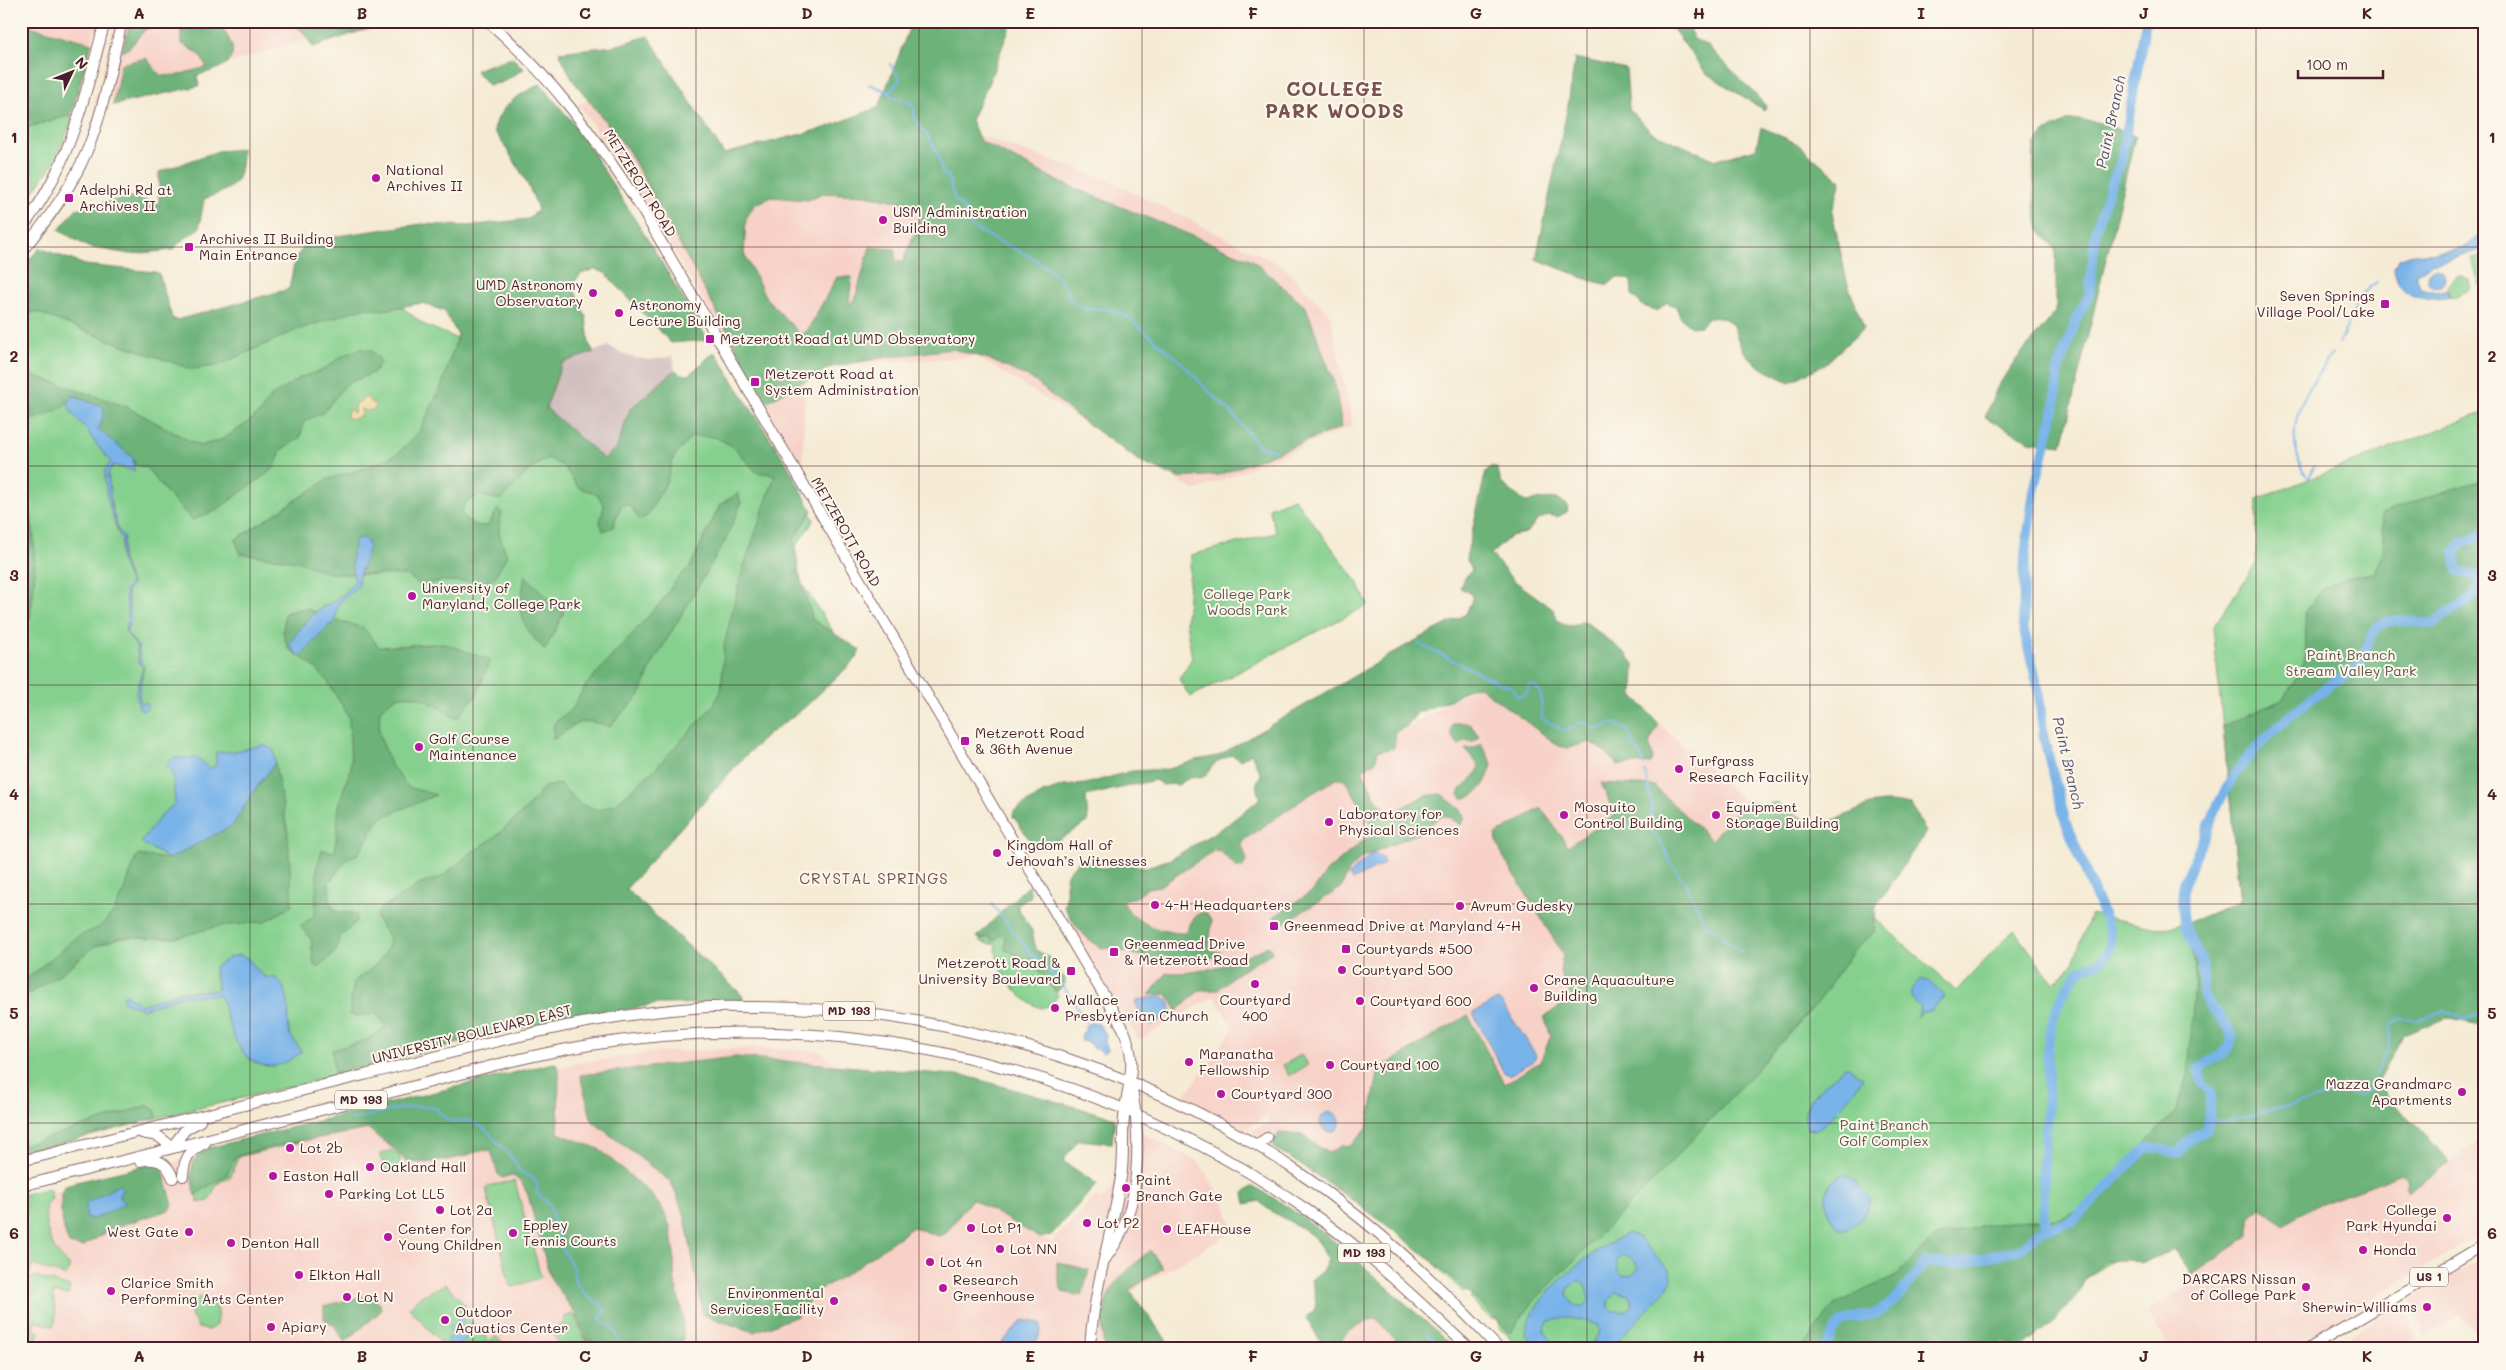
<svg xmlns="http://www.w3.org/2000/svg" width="2506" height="1370" font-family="Mali,sans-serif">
	<rect width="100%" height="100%" fill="#fbf7ec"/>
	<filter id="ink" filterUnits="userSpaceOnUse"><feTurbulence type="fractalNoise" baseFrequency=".02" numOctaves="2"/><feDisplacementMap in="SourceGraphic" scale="10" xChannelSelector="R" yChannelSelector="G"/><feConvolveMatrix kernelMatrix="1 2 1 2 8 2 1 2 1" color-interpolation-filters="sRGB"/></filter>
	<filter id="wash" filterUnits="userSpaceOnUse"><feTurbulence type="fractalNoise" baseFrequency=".0096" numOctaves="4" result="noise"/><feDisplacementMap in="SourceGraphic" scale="20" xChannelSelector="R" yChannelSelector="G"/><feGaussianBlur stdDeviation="1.12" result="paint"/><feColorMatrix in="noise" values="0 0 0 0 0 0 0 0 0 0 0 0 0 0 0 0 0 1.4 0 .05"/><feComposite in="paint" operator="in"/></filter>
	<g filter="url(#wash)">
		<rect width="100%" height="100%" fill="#f5ebd4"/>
		<!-- built -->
		<path fill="#f7d1c7" d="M21,21H97L92,43L21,24Z
			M114,21H369L93,104L100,86Z
			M629,88L677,162L981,136L1111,181L1283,266L1330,315L1353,426L1195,491L977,357L805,366L803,469L642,197L578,104Z
			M1561,635L1870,914L1516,1299L1251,1131L1269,1123L1267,1115L1246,1129L1184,1096L1215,1056L1233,1028L1214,996L1139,1040L1071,930Z
			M757,1048L820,1051L1051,1243L1096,1195L1101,1200L1109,1192L1126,1160L1130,1140L1142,1133L1199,1162L1226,1206L1228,1216L1236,1230L1133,1291L1119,1304L1175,1349H21V1200L511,1078L578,1063L658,1052Z
			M2485,1137V1231L2290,1349H2170L2147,1312L2185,1287L2189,1268L2192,1274L2250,1216L2261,1207L2283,1224L2315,1206L2401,1174L2407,1178L2409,1191Z
			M2485,1255V1337L2477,1333L2461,1316L2425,1336L2409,1300Z
			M1393,1296L1448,1349H1321Z
			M2401,1305L2419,1340L2403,1349H2354L2350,1335Z"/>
		<!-- industrial -->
		<path fill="#d2bfc0" d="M609,346L627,356L650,360L673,356L675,370L630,409L617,447L603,459L546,408L562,363Z"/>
		<!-- green -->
		<path fill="#85d08e" stroke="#68785c" d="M71,115L72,121L54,162L21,210V129Z
			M2485,255V283L2479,285L2472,258Z
			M2457,276H2462L2469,280L2471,289L2450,298L2447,287Z
			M21,278L75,279L197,328L385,293L423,324L462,341L614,474L717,354L814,520L786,560L846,651L739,756L490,1032L306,1083L157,1118L21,1154Z
			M2485,412V831L2119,1257L1976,1349H1521L1498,1326L1500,1324L1494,1318L1492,1320L1470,1299L1474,1294L1469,1289L1464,1293L1436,1266L1413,1228L1401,1235L1329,1180L1870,914L1956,991L2014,930L2054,983L2072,965L2091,914L2162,929L2180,924L2182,927L2240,901L2213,627L2256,564L2257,499Z
			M1294,498L1357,581L1368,605L1190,697L1179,679L1192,658L1186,623L1191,555L1276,533L1269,508Z
			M999,935L1006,938L1005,946L1035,966L1058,995L1052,1005L1041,1008C1018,1000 994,969 996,945L982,942L977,937C984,939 989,937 997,939Z
			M1301,1055L1308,1065L1289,1076L1283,1065Z
			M304,1128L300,1142L238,1157L231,1176L217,1184L209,1201L198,1203L192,1175L204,1155Z
			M391,1150L400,1156C401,1168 395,1169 385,1172L380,1155Z
			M513,1181L515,1182L541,1277L513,1287L510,1285L486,1189L487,1186Z
			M45,1189H50L52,1199L47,1203C43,1218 48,1238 56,1251C60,1257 66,1261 70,1266L66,1276L32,1265L29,1277L33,1279L34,1276L70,1287L68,1295L53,1293L56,1317L54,1326L35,1321L33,1330L39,1332L37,1339L26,1349H21V1195Z
			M446,1284L466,1306L461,1311L490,1341L496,1336L502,1343L495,1349H447L409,1308L421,1296Z
			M202,1296L212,1299L218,1311L216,1325L209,1330L198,1328L191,1315L193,1301Z
			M571,1314L575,1316L584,1339L592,1343L595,1349H560C558,1340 553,1337 553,1328L563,1324L565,1317Z"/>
		<!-- forest -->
		<path fill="#6cb279" stroke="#5b6852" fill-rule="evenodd" d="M130,21H161C156,28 149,26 144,31C136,39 133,47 122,52Z
			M181,21L216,22C245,53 234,67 197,75L199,86L113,105L121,64L146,58L161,76L177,75L207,67L199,54L181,43Z
			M291,21H391L313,47L302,31Z
			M912,21H1012L989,82L971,120L980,141L1062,183L1252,260L1306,307L1335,385L1342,427L1219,475L1179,478L1142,463L1079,418L1032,379L986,358L952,349L887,357L831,367L766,402L628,150L572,79L559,52L614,46L648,36L724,154L825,128L879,107ZM822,193L865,195L923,206L919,222L903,261H896L895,249L870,247L855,299L849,304L852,277H837L807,331L800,334L766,298L744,254L746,219L754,205L771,197L808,200Z
			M1667,21H1689L1688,27L1694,39L1708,46L1722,60L1766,106L1764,110L1706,73Z
			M21,24L92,43L71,115L21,129Z
			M512,57L524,69L501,83L488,85L475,70Z
			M1575,58L1626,69L1629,109L1651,132L1716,160L1756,149L1761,127L1796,143L1841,181L1832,212L1847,282L1864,328L1824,365L1789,382C1774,374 1757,368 1746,354C1731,337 1741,314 1709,318L1701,326L1691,327L1681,318L1676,307L1667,302L1658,311L1643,306L1632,295L1631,280L1617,277L1608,285L1589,280L1536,259L1568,106Z
			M540,84L575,125L653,248L708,340L671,343L605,273L595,269L581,274L572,285L586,316L589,344L594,352L562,363L546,408L604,459L617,447L630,409L675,370L680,374L689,375L714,352L787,464L812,511L794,539L799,574L813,620L860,650L856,659L804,708L769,734L742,759L626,889L741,994L747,1003L657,1004L512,1030L334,1074L332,1050L367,1040L386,1026L377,1014L356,1016L349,1014L354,981C369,971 387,959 390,939L376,918L379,910L420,884L442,877L468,855L496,836L526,809L544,787L560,784L580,804L598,810L617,803L655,769L713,706L721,691L724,646L741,575L775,475L756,472L734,447L715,437L692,436L674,457L666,483L647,516L639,520L630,505H621L613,527L603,531L600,522L604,505L597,494L579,488L563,466L548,458L530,469L501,500L479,495L466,502L461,512C468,523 474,526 487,526L498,509L502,513C496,529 500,539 507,555L495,577L488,582L442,581L421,585L406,575L335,574L320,570L298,561L241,554L235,540L328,479L366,468L397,454L419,432L441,387L458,335L444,311L422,303L383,310L363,308L297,330L217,366L191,369L106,339L36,312L21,315V268L40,248L85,265L155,272L159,274L173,321L289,289L295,259L309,240L422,224L468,226L528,219L538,210C529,181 511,156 494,130C499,105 519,95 540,84Z
			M2069,120C2092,119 2115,125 2135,137L2062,445L2029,441L1985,417L1997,388L2011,366L2056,312V253C2053,242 2044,239 2039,229C2035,219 2031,154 2035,144C2041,132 2057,126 2069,120Z
			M242,149C241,185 236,187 204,199L199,228L179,243L173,250L130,254L88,247L59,230L76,209L129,197L159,204V172L218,151Z
			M361,348L372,351L381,361L373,373L346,384L323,413L304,421L300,438L281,450L275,467L257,481L215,511L192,520L167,493L146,467L135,465L133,458L97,429L102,421C95,408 88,396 72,396C63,413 38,417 21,423V371L127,407L199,446L221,440L243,426L261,412L270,397L301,377L323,370L340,357Z
			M1492,466L1498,469L1501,483L1525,502C1541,500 1556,493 1568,506L1567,512L1557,517L1549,515L1538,520L1526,533L1511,536L1491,554L1512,579L1554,610L1557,620L1565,625L1573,626L1581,622L1587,623L1626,654L1634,664L1633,695L1659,724L1649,743L1653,758L1651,763L1617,765L1608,754L1590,742L1568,748L1559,746L1478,686L1471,687L1452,699L1417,713L1406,727L1396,732L1394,748L1378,751L1375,762L1362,770L1376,799L1390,814L1424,796L1441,794L1460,809L1465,817L1461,825L1447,816H1441L1419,833L1362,857L1349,871L1341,888L1282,924H1276L1273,920L1275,916L1313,891L1326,872L1365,839L1372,837L1375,831L1347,782L1341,779H1336L1306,797L1241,842L1247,860L1242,868L1236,867L1220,851L1215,850L1160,886L1147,888L1137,897L1123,900C1129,922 1164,934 1185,933L1195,916L1203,912L1207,914L1212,922L1209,946L1212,951L1220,952V956L1188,962L1158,961L1127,952L1100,947L1090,941L1076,926L1064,907C1072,877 1054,880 1086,856L1101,868L1126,865L1146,867L1171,859L1228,824L1261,798C1255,790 1255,783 1261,775L1251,753L1241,760L1232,755C1227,757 1221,759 1217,762C1206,770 1209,781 1191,777L1176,786L1173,784L1163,785L1155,780L1086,796L1088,822L1045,848L1036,849L1013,816L1014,811L1043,793L1064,786L1085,784L1132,771L1168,769L1196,760L1218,756L1407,645L1466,614L1472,600V594L1460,588L1463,580L1472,570L1466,558L1486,471Z
			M2485,479V859L2482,861L2474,902L2485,922V1026L2446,1018L2403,1035L2379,1080L2389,1101L2427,1136L2449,1162L2408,1192L2407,1178L2401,1174L2315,1206L2283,1225L2261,1207L2250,1216V1236L2192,1275L2174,1250L2141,1263L2129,1259L2107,1261L2087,1276L2082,1289L2053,1323L2020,1349L2004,1343L1991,1349H1802L1834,1305L1898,1274L1936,1236L2010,1221L2058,1219L2081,1210L2177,1110L2188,1076L2196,966L2183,925L2240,901L2223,726L2282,700L2297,678L2306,654L2305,611L2324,588L2349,577L2375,573L2384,550L2381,514L2427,497Z
			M21,481C23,490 27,498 29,507C37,543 36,582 30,618L21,622Z
			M738,493L741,504L726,539L652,665L640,695L609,727C581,716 576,723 553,740L554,723L572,709L586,685L663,600L676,580L690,567L720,505Z
			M525,575L556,607L564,612L545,650C517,623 519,611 525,575Z
			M305,608L343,623L363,627L379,647L443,643L490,660L477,695L456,719C441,708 415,689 395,698C390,701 385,707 380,710L379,733L391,765L408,787L436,795L380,818L358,854L349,858L339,869L329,883L330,901L335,911L357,914L356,922L339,938L337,950L319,968L314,965L311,939L300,926L315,915L317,866L322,850L335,852L339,803L351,768L349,717L326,679L313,666L288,648L283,632L285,613Z
			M1454,723H1469L1479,736L1474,741H1465L1459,745L1451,736V727Z
			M1481,743L1492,764C1489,778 1479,799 1462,798L1459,794C1463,782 1477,780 1479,766L1465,749L1473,748Z
			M275,763L288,833L292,906L264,922L219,926L175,938L122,937L96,946L59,975L21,999V983L79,936L98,928L112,914L122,896L137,855L169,859L205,839L256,788Z
			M1601,783L1654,786L1711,840L1747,800L1762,805L1776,802C1787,809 1801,819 1814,822C1832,825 1856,809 1873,804C1884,800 1899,803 1911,805L1926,832L1876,906L1874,932L1853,951L1819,1001L1676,1157L1533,1302L1510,1333C1440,1260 1357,1201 1272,1146L1279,1133L1302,1135L1328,1153L1343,1145L1351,1146L1367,1128L1379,1069L1468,1015L1504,1084L1540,1062L1551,1036L1544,1017L1572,998L1560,973L1563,954L1501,853L1495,835L1541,808L1568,846L1615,815Z
			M1026,887H1029L1031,896L1017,906L1032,931L1036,950L1049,957L1050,962L1065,978V983L1057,992L1035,966L1028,965L1021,957L1005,949L1006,938L999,935L993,942L989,936L982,939L977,937Z
			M1268,946L1273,952L1233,976L1218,990H1200L1177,1011L1167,994L1149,995L1167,973C1205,974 1235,963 1268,946Z
			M736,1057L966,1076L1115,1118L1112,1143L1078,1140L1063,1161L1097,1184L1051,1235L1040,1238L972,1199L945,1234L938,1236L913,1227L845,1275L815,1292L798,1316L754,1332L703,1315L685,1217L671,1182L592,1121L580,1075Z
			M553,1063L557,1064L559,1071L558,1133L599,1149L649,1192L662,1208L670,1226L674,1253V1278L683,1317V1349H596L592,1341L586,1339L576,1315L550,1277L528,1195L522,1183L512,1175L502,1178L498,1174L491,1151C480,1149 474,1153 464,1156C446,1161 425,1164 406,1162C398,1149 381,1141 369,1129L280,1145L236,1156L226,1176L199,1192L195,1196C191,1177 187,1163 204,1149Z
			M149,1105L155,1110L157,1118L21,1154V1146Z
			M153,1164L162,1167L173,1205L169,1210L115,1227L82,1247L69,1244C62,1227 58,1206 63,1188L68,1184Z
			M1253,1186C1329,1227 1391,1293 1457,1349H1411L1408,1346L1399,1345L1376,1318C1364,1322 1336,1333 1341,1349H1325L1306,1317C1322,1309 1314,1293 1311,1280L1322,1271L1328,1260C1325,1255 1322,1248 1318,1242C1303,1223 1275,1219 1259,1201L1246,1204L1244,1193Z
			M1150,1250L1163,1268L1129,1290L1168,1342L1176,1349H1104C1098,1294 1111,1285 1150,1250Z
			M1057,1262L1089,1270L1082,1296L1062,1292L1057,1272Z
			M369,1295L380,1304L381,1311L345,1342L334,1325L324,1319V1306Z"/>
		<!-- sand -->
		<path fill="#eeda9e" stroke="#9c7c64" d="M367,397L372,403H376L374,410L366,411L361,408L362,416L351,419L346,417L349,409L354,413L355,404Z"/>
		<!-- water -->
		<path fill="#78b3e9" stroke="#61698a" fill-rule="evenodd" d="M2485,234V249L2435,264L2433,263L2415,275L2421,288L2437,292L2447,289L2449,297C2424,302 2398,299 2394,268L2398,259C2418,249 2440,256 2461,248C2470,245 2474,236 2485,234Z
			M2427 278a9 9 0 1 1 18 0a9 9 0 1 1-18 0Z
			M72,396C82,396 89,405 99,404L104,408L102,421L98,429L133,458L134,471L113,465L108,474L112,507L118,530L124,536L122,557L132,586L127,591L131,619L126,632L138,647L141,662L144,666L139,694L141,704L146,702L148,705L144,711L139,708L136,693L143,668L139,663L136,646L125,631L128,617L125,591L130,582L120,556L122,538C114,529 103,484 105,472C106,468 109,464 111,461C101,451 94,441 87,430C80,421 71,415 68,404Z
			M365,538L369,547L358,579L359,585L338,604L334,623L329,625L300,657L289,645C296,633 314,610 327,605C337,601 349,590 355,580C349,567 352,553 356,539Z
			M264,745L274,750L275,763L256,788L233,825L169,859L141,842L160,817L175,803L173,776L167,765L173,758H198L210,768L216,766V752C235,753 246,748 264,745Z
			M1375,853L1382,857L1384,864L1352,880L1350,878L1349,875L1370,855Z
			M240,955L248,959L264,977L276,978C294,997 286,1009 289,1031C291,1039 298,1045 302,1052C294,1057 283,1065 274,1066C236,1069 229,1021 220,995L182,996L143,1009L124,1002L123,996L125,994L141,1005L181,992L218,990L214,968L230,957Z
			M1921,979L1930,982L1945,996L1931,1011L1922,1012L1918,1017L1920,1008C1907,996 1908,990 1921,979Z
			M1162,996L1169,1001L1172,1013L1150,1026L1138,1015L1140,1011L1135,1003L1138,1000Z
			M1497,1000L1502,1003L1536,1055L1534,1061L1509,1075L1504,1073L1473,1013Z
			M1090,1023H1098L1106,1034L1105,1042L1108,1050L1103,1053L1097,1048L1093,1049L1089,1042L1081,1041L1082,1033L1086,1031L1084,1027Z
			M1845,1066H1850L1856,1074L1863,1077C1851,1098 1834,1115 1817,1130L1807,1129C1796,1097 1830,1085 1845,1066Z
			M1320 1122a10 10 0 1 1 20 0a10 10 0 1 1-20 0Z
			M1845,1174L1850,1176L1871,1198C1868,1211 1854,1232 1839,1229C1824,1213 1817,1182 1845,1174Z
			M119,1185L123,1188L119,1195L124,1204L94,1219L86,1218V1203Z
			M1628,1233L1638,1237L1671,1272L1672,1279L1665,1292L1609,1349H1584L1594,1341L1600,1331L1598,1325C1584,1320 1561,1314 1548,1322L1544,1330L1553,1342L1565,1349H1538L1526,1334C1528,1297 1596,1248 1628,1233ZM1624,1255C1632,1257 1636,1260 1638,1269L1632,1276L1622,1275L1617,1268V1260ZM1580,1280L1586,1285L1589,1301L1582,1308L1574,1305L1567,1294L1569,1287ZM1616,1293L1629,1295L1633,1306L1625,1311H1614L1609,1307L1608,1301Z
			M460,1317L464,1322L462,1324L471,1334L455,1349L447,1340L454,1334L448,1328Z
			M1023,1320L1040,1323C1044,1336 1036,1341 1028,1349H996Z"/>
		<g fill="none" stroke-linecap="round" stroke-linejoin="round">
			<!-- stream -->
			<path stroke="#78b3e9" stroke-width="2" d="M890,64L900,79L890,91V95C897,100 905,98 911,104C917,110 913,117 917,122C929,137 941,154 942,174L948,175L954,199L965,210L967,219L973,228L1033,258L1055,274L1065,286L1070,299L1085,309H1108L1127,316L1181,362L1211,394L1229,410L1260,447L1274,450
				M869,84L889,92
				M2338,344C2352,322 2353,296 2377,282
				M2314,467L2309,478C2301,471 2300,464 2297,454C2287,415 2311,384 2332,353
				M1419,644L1501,684L1511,686L1517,697L1525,695L1530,685L1535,686L1541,695L1542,718C1546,722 1548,722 1552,724C1575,740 1570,720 1588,722L1592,728H1602L1613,722L1627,730C1631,744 1641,751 1644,765
				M1645,772L1652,804L1650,823L1652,832L1664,847L1671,864L1685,882L1705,924L1742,952
				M992,904L1032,954L1064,987L1088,1025
				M2481,1010L2485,1008
				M350,1120C369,1116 417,1101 434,1108C440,1110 441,1117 448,1120C456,1123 463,1119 470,1121C486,1125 502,1148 513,1159C516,1162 516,1166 518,1169C528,1179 540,1175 537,1193L550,1206L560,1244L574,1270L575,1282L588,1297L600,1304L604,1310L600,1319L615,1330L621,1349
				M2209,1120L2227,1121L2253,1115L2344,1091L2360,1095L2372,1088V1080L2388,1048L2391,1025L2400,1018L2418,1020L2444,1010L2464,1020L2478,1014
				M1427,1334L1444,1349"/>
			<!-- river -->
			<path stroke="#78b3e9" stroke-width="10" d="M2046,1228C2040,1188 2045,1152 2047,1113C2050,1075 2042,1046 2057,1008C2062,996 2069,982 2078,972C2082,968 2087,968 2092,966C2109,960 2113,945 2109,929L2065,820L2044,739L2038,687L2023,627L2025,554L2034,491L2055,406L2058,371L2078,315L2089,296L2096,229L2110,186L2121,162L2146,21
				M1825,1349C1843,1303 1856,1327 1885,1308C1902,1297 1912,1277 1926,1262L1950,1264L1971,1261L2020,1249L2040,1231L2073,1221L2146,1148C2161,1146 2166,1152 2179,1153L2188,1141L2206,1129L2209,1120L2211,1092L2203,1084L2198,1070C2206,1060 2224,1058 2230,1045C2238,1027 2210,1011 2204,997C2200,986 2205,977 2203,967C2202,957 2194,948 2190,939C2182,924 2181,899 2184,883C2201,848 2213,808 2234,776C2261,737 2317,689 2359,668C2377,616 2377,617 2431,624L2472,598L2481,583L2476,576L2458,571L2455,552L2461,542L2473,539L2485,532"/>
		</g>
	</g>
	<g filter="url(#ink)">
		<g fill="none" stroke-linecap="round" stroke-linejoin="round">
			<!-- secondary casing -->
			<g stroke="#866666" stroke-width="12">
				<path id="secondary" d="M488,21C553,79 593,134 640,206L1123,1028C1137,1061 1130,1076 1125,1109C1121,1132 1125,1155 1121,1177C1112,1235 1093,1290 1090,1349
					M21,229C69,170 86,93 105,21
					M21,252C46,222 71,189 86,153C104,112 111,65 122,21
					M1106,1258C1111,1250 1117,1243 1120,1235C1141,1192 1140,1134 1132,1089"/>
			</g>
			<!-- primary casing -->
			<g stroke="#866666" stroke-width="12">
				<path id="primary" d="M142,1133L158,1136L172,1147
					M1252,1143L1258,1144L1267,1138
					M172,1147L185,1130L200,1121
					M21,1161C135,1132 250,1104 364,1075C474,1047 578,1017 693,1008C714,1006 736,1007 757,1007C941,1008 1142,1065 1295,1170C1371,1221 1437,1282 1499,1349
					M140,1161C157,1157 167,1162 173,1178
					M183,1176C184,1158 189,1151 205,1143
					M21,1186C145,1156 269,1123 392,1092C458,1075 523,1056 590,1045C844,1004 1099,1065 1310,1212C1368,1252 1418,1301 1470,1349
					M2308,1349L2485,1244"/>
			</g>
			<!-- secondary -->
			<use href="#secondary" stroke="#fff" stroke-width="10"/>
			<!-- primary -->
			<use href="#primary" stroke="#fff" stroke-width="10"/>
		</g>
	</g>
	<!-- grid -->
	<path fill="none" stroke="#4a1f2b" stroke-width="1" stroke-opacity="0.55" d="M250,21V1349M473,21V1349M696,21V1349M919,21V1349M1142,21V1349M1364,21V1349M1587,21V1349M1810,21V1349M2033,21V1349M2256,21V1349M21,247H2485M21,466H2485M21,685H2485M21,904H2485M21,1123H2485"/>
	<!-- markers -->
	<g fill="#b5179e" stroke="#fbf7ec" stroke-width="2">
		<circle cx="376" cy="178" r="5"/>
		<rect x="64" y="193" width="10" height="10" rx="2.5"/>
		<circle cx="883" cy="220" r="5"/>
		<rect x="184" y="242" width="10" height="10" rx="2.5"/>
		<circle cx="593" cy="293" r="5"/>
		<rect x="2380" y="299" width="10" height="10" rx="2.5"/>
		<circle cx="619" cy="313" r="5"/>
		<rect x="705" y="334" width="10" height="10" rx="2.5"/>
		<rect x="750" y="377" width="10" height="10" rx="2.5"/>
		<circle cx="412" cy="596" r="5"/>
		<rect x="960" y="736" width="10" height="10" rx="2.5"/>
		<circle cx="419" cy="747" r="5"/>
		<circle cx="1679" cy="769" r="5"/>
		<circle cx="1564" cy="815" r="5"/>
		<circle cx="1716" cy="815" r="5"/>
		<circle cx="1329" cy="822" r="5"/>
		<circle cx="997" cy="853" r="5"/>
		<circle cx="1155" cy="905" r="5"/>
		<circle cx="1460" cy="906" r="5"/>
		<rect x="1269" y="921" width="10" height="10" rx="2.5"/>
		<rect x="1341" y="944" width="10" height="10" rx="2.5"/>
		<rect x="1109" y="947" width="10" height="10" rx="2.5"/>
		<circle cx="1342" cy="970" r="5"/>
		<rect x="1066" y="966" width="10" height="10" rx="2.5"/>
		<circle cx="1255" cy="984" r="5"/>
		<circle cx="1534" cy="988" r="5"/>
		<circle cx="1360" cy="1001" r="5"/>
		<circle cx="1055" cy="1008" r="5"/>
		<circle cx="1189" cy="1062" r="5"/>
		<circle cx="1330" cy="1065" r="5"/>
		<circle cx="2462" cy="1092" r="5"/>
		<circle cx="1221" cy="1094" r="5"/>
		<circle cx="290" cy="1148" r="5"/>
		<circle cx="370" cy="1167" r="5"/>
		<circle cx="273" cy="1176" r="5"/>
		<circle cx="1126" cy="1188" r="5"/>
		<circle cx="329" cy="1194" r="5"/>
		<circle cx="440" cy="1210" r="5"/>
		<circle cx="2447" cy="1218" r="5"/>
		<circle cx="1087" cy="1223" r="5"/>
		<circle cx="971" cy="1228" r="5"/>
		<circle cx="1167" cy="1229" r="5"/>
		<circle cx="189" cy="1232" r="5"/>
		<circle cx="513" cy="1233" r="5"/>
		<circle cx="388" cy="1237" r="5"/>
		<circle cx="231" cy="1243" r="5"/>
		<circle cx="1000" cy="1249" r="5"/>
		<circle cx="2363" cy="1250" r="5"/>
		<circle cx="930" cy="1262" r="5"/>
		<circle cx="299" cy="1275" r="5"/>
		<circle cx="2306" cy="1287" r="5"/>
		<circle cx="943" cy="1288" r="5"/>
		<circle cx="111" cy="1291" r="5"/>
		<circle cx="347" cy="1297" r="5"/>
		<circle cx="834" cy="1301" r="5"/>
		<circle cx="2427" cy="1307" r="5"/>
		<circle cx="445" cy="1320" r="5"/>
		<circle cx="271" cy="1327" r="5"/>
	</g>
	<g text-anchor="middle" stroke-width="4" stroke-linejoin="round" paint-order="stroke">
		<!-- shield labels -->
		<g fill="#fbf7ec" stroke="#7f6065" stroke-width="1">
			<rect x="823" y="1001.5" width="52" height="19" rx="4"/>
			<rect x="335" y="1090.5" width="52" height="19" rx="4"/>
			<rect x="1338" y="1243.5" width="52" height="19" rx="4"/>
			<rect x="2410" y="1267.5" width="38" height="19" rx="4"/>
		</g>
		<g font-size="12" font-weight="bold" fill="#4a1f2b">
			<text x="849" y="1015">MD 193</text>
			<text x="361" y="1104">MD 193</text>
			<text x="1364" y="1257">MD 193</text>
			<text x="2429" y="1281">US 1</text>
		</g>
		<!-- poi labels -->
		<g font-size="14" fill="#4a1f2b" stroke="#fbf7ec" text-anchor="start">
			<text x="386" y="175">National<tspan x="386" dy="16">Archives II</tspan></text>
			<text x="79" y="195">Adelphi Rd at<tspan x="79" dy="16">Archives II</tspan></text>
			<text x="893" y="217">USM Administration<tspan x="893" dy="16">Building</tspan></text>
			<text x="199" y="244">Archives II Building<tspan x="199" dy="16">Main Entrance</tspan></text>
			<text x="583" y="290" text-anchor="end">UMD Astronomy<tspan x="583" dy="16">Observatory</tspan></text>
			<text x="2375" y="301" text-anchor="end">Seven Springs<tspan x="2375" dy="16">Village Pool/Lake</tspan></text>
			<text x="629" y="310">Astronomy<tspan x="629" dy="16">Lecture Building</tspan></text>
			<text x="720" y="344">Metzerott Road at UMD Observatory</text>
			<text x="765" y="379">Metzerott Road at<tspan x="765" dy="16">System Administration</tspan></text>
			<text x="422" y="593">University of<tspan x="422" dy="16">Maryland, College Park</tspan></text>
			<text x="975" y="738">Metzerott Road<tspan x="975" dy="16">&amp; 36th Avenue</tspan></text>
			<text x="429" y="744">Golf Course<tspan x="429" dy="16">Maintenance</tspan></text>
			<text x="1689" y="766">Turfgrass<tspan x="1689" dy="16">Research Facility</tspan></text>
			<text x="1574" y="812">Mosquito<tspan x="1574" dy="16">Control Building</tspan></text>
			<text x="1726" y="812">Equipment<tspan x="1726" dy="16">Storage Building</tspan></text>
			<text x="1339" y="819">Laboratory for<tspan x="1339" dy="16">Physical Sciences</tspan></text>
			<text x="1007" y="850">Kingdom Hall of<tspan x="1007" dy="16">Jehovah’s Witnesses</tspan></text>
			<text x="1165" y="910">4-H Headquarters</text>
			<text x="1470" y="911">Avrum Gudesky</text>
			<text x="1284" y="931">Greenmead Drive at Maryland 4-H</text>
			<text x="1124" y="949">Greenmead Drive<tspan x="1124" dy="16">&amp; Metzerott Road</tspan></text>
			<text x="1356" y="954">Courtyards #500</text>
			<text x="1061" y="968" text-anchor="end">Metzerott Road &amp;<tspan x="1061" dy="16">University Boulevard</tspan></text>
			<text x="1352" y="975">Courtyard 500</text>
			<text x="1544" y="985">Crane Aquaculture<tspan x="1544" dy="16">Building</tspan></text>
			<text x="1065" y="1005">Wallace<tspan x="1065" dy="16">Presbyterian Church</tspan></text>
			<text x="1255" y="1005" text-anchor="middle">Courtyard<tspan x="1255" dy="16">400</tspan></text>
			<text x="1370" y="1006">Courtyard 600</text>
			<text x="1199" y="1059">Maranatha<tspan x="1199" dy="16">Fellowship</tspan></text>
			<text x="1340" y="1070">Courtyard 100</text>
			<text x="2452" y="1089" text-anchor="end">Mazza Grandmarc<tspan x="2452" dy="16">Apartments</tspan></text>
			<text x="1231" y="1099">Courtyard 300</text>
			<text x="300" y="1153">Lot 2b</text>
			<text x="380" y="1172">Oakland Hall</text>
			<text x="283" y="1181">Easton Hall</text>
			<text x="1136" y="1185">Paint<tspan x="1136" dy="16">Branch Gate</tspan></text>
			<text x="339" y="1199">Parking Lot LL5</text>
			<text x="450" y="1215">Lot 2a</text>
			<text x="2437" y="1215" text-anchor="end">College<tspan x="2437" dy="16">Park Hyundai</tspan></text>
			<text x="1097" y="1228">Lot P2</text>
			<text x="523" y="1230">Eppley<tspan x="523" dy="16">Tennis Courts</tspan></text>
			<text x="981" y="1233">Lot P1</text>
			<text x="398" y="1234">Center for<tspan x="398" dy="16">Young Children</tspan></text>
			<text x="1177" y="1234">LEAFHouse</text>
			<text x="179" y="1237" text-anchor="end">West Gate</text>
			<text x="241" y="1248">Denton Hall</text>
			<text x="1010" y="1254">Lot NN</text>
			<text x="2373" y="1255">Honda</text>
			<text x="940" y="1267">Lot 4n</text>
			<text x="309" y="1280">Elkton Hall</text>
			<text x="2296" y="1284" text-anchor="end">DARCARS Nissan<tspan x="2296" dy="16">of College Park</tspan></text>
			<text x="953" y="1285">Research<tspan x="953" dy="16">Greenhouse</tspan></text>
			<text x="121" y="1288">Clarice Smith<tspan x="121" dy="16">Performing Arts Center</tspan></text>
			<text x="824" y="1298" text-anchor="end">Environmental<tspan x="824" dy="16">Services Facility</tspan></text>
			<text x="357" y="1302">Lot N</text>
			<text x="2417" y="1312" text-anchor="end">Sherwin-Williams</text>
			<text x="455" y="1317">Outdoor<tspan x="455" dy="16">Aquatics Center</tspan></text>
			<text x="281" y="1332">Apiary</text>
		</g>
		<!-- street labels -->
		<g font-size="14" fill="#4a1f2b" stroke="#fbf7ec">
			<text transform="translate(640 183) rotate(58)" y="5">METZEROTT ROAD</text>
			<text transform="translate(846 532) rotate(60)" y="5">METZEROTT ROAD</text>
			<text transform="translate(472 1034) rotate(-14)" y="5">UNIVERSITY BOULEVARD EAST</text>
		</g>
		<!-- park labels -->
		<g font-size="14" fill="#5c5449" stroke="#fbf7ec">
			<text x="1247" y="599">College Park<tspan x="1247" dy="16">Woods Park</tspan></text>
			<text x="2351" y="660">Paint Branch<tspan x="2351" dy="16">Stream Valley Park</tspan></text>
			<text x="1884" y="1130">Paint Branch<tspan x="1884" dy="16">Golf Complex</tspan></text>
		</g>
		<!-- water labels -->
		<g font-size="15" font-style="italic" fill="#5a536e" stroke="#fbf7ec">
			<text transform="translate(2111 122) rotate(-78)" y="5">Paint Branch</text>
			<text transform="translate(2068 763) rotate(77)" y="5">Paint Branch</text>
		</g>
		<!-- neighbourhood labels -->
		<g font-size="15" letter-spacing="1" fill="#7a534e" stroke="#fbf7ec">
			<text x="874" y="884">CRYSTAL SPRINGS</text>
		</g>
		<!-- district labels -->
		<g font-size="19" font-weight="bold" letter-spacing="1" fill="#7a534e" stroke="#fbf7ec">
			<text x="1335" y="96">COLLEGE<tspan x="1335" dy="22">PARK WOODS</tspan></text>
		</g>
	</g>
	<!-- margin -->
	<rect width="2506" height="1370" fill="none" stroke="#fbf7ec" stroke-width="55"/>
	<!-- north arrow -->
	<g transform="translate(72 72) rotate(47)" stroke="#fbf7ec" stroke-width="4" paint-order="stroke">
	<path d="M0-4L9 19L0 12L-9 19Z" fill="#4a1f2b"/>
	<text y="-8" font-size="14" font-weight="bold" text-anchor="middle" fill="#4a1f2b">N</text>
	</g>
	<!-- scale -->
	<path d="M2298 70v8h85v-8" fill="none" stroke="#4a1f2b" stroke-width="2.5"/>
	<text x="2306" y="70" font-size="15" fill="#4a1f2b" stroke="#fbf7ec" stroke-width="4" paint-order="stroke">100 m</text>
	<rect x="28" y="28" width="2450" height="1314" fill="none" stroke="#4a1f2b" stroke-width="2"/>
	<g font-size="16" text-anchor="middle" font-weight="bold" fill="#4a1f2b">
		<text x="139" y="19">A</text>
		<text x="362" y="19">B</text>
		<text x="585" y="19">C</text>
		<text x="807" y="19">D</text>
		<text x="1030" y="19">E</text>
		<text x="1253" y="19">F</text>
		<text x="1476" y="19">G</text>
		<text x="1699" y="19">H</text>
		<text x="1921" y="19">I</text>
		<text x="2144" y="19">J</text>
		<text x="2367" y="19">K</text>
		<text x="14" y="143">1</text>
		<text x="2492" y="143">1</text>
		<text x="14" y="362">2</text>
		<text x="2492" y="362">2</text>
		<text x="14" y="581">3</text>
		<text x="2492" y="581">3</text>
		<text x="14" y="800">4</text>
		<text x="2492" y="800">4</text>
		<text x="14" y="1019">5</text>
		<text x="2492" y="1019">5</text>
		<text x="14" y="1239">6</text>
		<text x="2492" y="1239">6</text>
		<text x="139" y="1362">A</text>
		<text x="362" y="1362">B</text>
		<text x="585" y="1362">C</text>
		<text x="807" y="1362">D</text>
		<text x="1030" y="1362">E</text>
		<text x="1253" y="1362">F</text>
		<text x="1476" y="1362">G</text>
		<text x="1699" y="1362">H</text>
		<text x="1921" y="1362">I</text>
		<text x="2144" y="1362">J</text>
		<text x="2367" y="1362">K</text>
	</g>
</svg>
